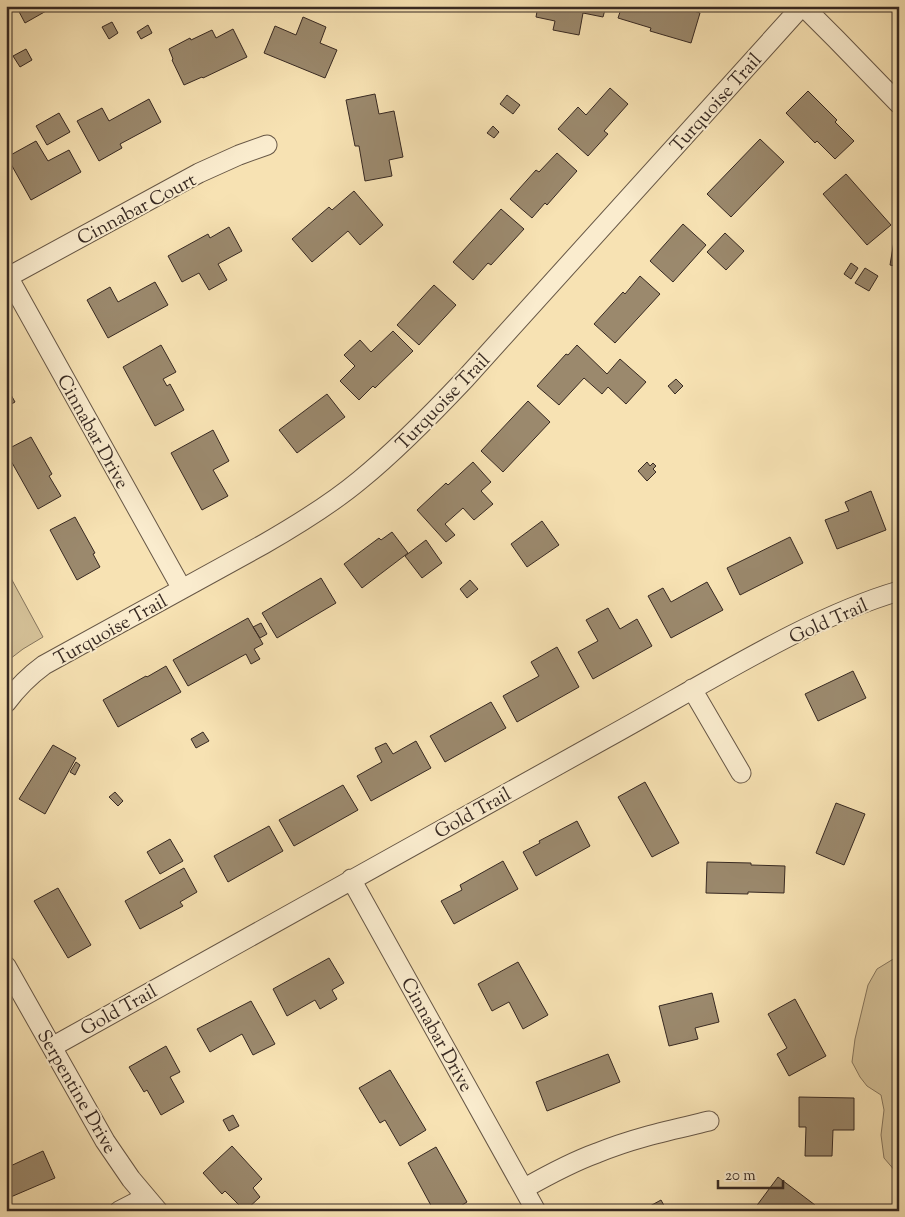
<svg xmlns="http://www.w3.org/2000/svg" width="905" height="1217" font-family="'Sorts Mill Goudy',serif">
	<rect width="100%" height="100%" fill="#f7e2b3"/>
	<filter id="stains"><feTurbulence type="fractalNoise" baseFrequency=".004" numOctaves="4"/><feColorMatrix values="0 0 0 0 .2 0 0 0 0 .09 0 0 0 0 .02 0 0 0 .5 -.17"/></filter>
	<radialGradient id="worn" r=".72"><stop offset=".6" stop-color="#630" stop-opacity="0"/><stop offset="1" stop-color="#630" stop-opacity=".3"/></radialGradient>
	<!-- green -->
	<path fill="#d6c39a" stroke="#86765e" d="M6,569L43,637L23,649L6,662Z
		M899,951V1173L896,1172L884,1158L881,1135L884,1110L881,1095L867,1086L860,1077L852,1062L855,1039L868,985L877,969L895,958Z"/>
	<!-- building -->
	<path fill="#9b896d" stroke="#372922" d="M16,6H55L25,23Z
		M538,6H606L603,17L583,13L579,35L553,30L555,21L536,17Z
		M622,6H678L700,13L691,43L650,31L651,28L618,18Z
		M303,17L326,27L320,43L337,50L325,78L264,53L275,26L296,35Z
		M112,22L118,33L109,39L102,27Z
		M148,25L152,33L141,39L137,32Z
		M233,29L247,57L203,78L202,77L184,85L172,60L173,59L169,49L190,38L191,40L212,30L216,38Z
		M26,49L32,60L20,67L13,56Z
		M610,88L628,104L604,131L608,134L588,156L558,129L578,107L586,115Z
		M808,91L837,120L835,122L854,141L835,159L817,141L815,143L786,113Z
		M375,94L379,114L394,111L403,157L389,160L392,176L365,181L359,146H355L346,100Z
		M507,95L520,105L513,114L500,104Z
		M149,99L161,122L120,144L122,148L99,161L77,121L102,108L109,121Z
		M59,113L70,132L47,145L36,126Z
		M493,126L499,132L494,138L487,133Z
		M760,139L784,162L731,217L707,194Z
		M36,141L48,161L69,150L81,172L31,200L7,157Z
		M557,153L577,171L547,205L545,203L532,218L510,199L536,170L539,172Z
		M846,174L891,225L867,245L823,194Z
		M354,191L383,225L360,245L348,231L312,262L292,239L329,207L332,210Z
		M501,209L524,229L491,265L488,263L473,280L453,262Z
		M683,224L706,245L673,282L650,261Z
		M229,227L242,251L218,264L227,280L209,290L199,273L182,282L168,256L208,234L210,238Z
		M725,233L744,251L726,270L707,252Z
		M895,235L899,236V267L890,265Z
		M851,263L858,268L851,279L844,274Z
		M865,268L878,276L869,291L855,283Z
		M640,276L660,294L615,343L594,324L623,292L625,294Z
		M155,282L168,305L108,338L87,300L110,287L118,302Z
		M434,285L456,305L419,345L397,325Z
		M393,331L413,351L375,388L373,386L359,400L340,381L355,366L344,355L360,340L371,352Z
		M161,345L176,372L163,379L167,386L170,384L184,410L155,426L123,367Z
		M577,345L607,374L620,359L646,382L626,404L608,387L602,394L584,378L559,405L537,386L566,354L568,355Z
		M676,379L683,386L675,394L668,386Z
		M6,392L8,395L10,393L15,402L6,407Z
		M327,394L345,417L297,453L279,430Z
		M528,401L550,422L503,472L481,451Z
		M213,430L229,461L213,470L228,496L202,510L171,453Z
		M31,437L52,474L49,476L61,496L38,509L6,452V450Z
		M473,462L491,482L481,491L493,504L474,520L463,508L445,524L455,535L446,542L417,510L446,483L448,485Z
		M647,462L650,466L653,463L656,466L653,469L656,472L647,481L638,471Z
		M871,491L886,530L837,549L825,520L849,511L845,502Z
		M75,517L95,553L93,554L100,567L77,580L50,530Z
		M542,521L559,545L527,567L511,544Z
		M392,532L408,553L362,588L344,564L379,538L381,540Z
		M790,537L803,563L740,595L727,568Z
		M426,540L442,563L422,578L405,556Z
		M321,578L336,603L277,638L262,613Z
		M470,580L478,589L467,598L460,589Z
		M707,582L723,610L671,638L648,596L663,588L671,602Z
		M608,608L620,629L637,619L652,646L593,679L578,652L598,641L586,620Z
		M248,618L263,644L254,649L260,659L251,664L246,654L188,686L173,660Z
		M261,623L267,634L260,638L253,627Z
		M557,647L579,687L517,722L503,696L539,676L531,662Z
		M166,666L181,692L118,727L103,700L146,676L147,677Z
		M853,671L866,698L818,721L805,694Z
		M491,702L506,728L445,762L430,736Z
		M203,732L209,741L196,748L191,739Z
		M416,741L431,768L371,801L357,776L382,762L375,748L386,743L393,754Z
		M53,745L76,758L45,814L19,799Z
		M76,762L80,765L75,775L70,772Z
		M645,782L679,843L652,857L618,797Z
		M343,785L358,810L294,846L279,820Z
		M115,792L123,801L118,806L109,797Z
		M836,803L865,814L844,865L816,853Z
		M577,821L590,846L536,876L523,852L540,843L539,841Z
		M269,826L283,851L228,882L214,856Z
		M170,839L183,861L160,874L147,852Z
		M503,861L518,889L454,924L441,901L462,890L460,885Z
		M707,862L751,863V865L785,866L784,893L748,892V894L706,893Z
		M184,868L197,892L180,902L183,906L140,929L125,901Z
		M58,888L91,945L68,958L34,901Z
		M329,958L344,983L332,990L337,999L320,1009L315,1000L287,1016L273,989Z
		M518,962L548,1015L523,1029L509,1002L492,1011L478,984Z
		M712,993L719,1022L695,1028L698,1039L669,1046L659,1006Z
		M795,999L826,1056L789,1076L777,1054L787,1048L768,1014Z
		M251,1001L275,1044L253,1055L242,1034L210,1052L197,1029Z
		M166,1046L180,1072L170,1077L184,1102L161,1115L147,1090L144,1092L129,1067Z
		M608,1054L620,1082L547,1111L536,1082Z
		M390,1070L426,1130L400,1146L385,1120L380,1123L359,1088Z
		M799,1097L854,1098V1130H833L832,1156H805L806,1127H799Z
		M233,1115L239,1126L229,1131L223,1120Z
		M232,1146L262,1179L253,1188L260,1197L245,1211L225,1191L222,1194L203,1173Z
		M436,1147L467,1202L453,1211H434L408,1163Z
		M43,1151L55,1178L6,1199V1168Z
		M778,1177L815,1205L811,1211H759L755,1208Z
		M661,1200L667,1211H641Z"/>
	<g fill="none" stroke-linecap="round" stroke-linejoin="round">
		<!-- minor casing -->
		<g stroke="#675746" stroke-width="21">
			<path id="minor" d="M803,6L836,39L899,104
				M6,273L182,589
				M8,277L199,173L239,155L267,145
				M692,689L741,773
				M6,703C17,688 29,676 44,665L264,544C297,525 330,505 360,480C398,449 432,414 465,379L802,6
				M351,879L536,1211
				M6,966L105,1141L131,1179L158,1211
				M52,1047C235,944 418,842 601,741C665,706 727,668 792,635C826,618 861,602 899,591
				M525,1188C548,1175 572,1162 597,1153C633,1138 671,1130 709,1121
				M119,1211L146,1197"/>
		</g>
		<!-- minor -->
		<use href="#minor" stroke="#faecce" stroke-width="19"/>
	</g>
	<g text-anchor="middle" stroke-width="4" stroke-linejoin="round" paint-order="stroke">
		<!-- street labels -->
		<g font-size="19" fill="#372922" stroke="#faecce">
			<text transform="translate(715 102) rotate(-48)" y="7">Turquoise Trail</text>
			<text transform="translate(136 208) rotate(-28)" y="7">Cinnabar Court</text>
			<text transform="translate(442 401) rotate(-46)" y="7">Turquoise Trail</text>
			<text transform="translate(94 431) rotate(61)" y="7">Cinnabar Drive</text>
			<text transform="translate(828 620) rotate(-24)" y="7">Gold Trail</text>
			<text transform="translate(110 629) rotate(-29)" y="7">Turquoise Trail</text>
			<text transform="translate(472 812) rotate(-29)" y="7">Gold Trail</text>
			<text transform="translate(118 1009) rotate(-29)" y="7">Gold Trail</text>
			<text transform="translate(438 1034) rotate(61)" y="7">Cinnabar Drive</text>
			<text transform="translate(78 1091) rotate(60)" y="7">Serpentine Drive</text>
		</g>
	</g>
	<!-- margin -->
	<rect width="905" height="1217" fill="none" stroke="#f7e2b3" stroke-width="25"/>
	<rect x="8" y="8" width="890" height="1202" fill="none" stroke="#372922" stroke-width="2.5"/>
	<rect x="12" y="12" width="880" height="1192" fill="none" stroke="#372922"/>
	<!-- scale -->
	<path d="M718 1180v8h65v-8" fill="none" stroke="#372922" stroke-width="2.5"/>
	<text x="725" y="1180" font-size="15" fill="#372922" stroke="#faecce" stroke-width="4" paint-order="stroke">20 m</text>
	<rect width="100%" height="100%" filter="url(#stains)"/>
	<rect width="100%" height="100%" fill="url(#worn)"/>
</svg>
